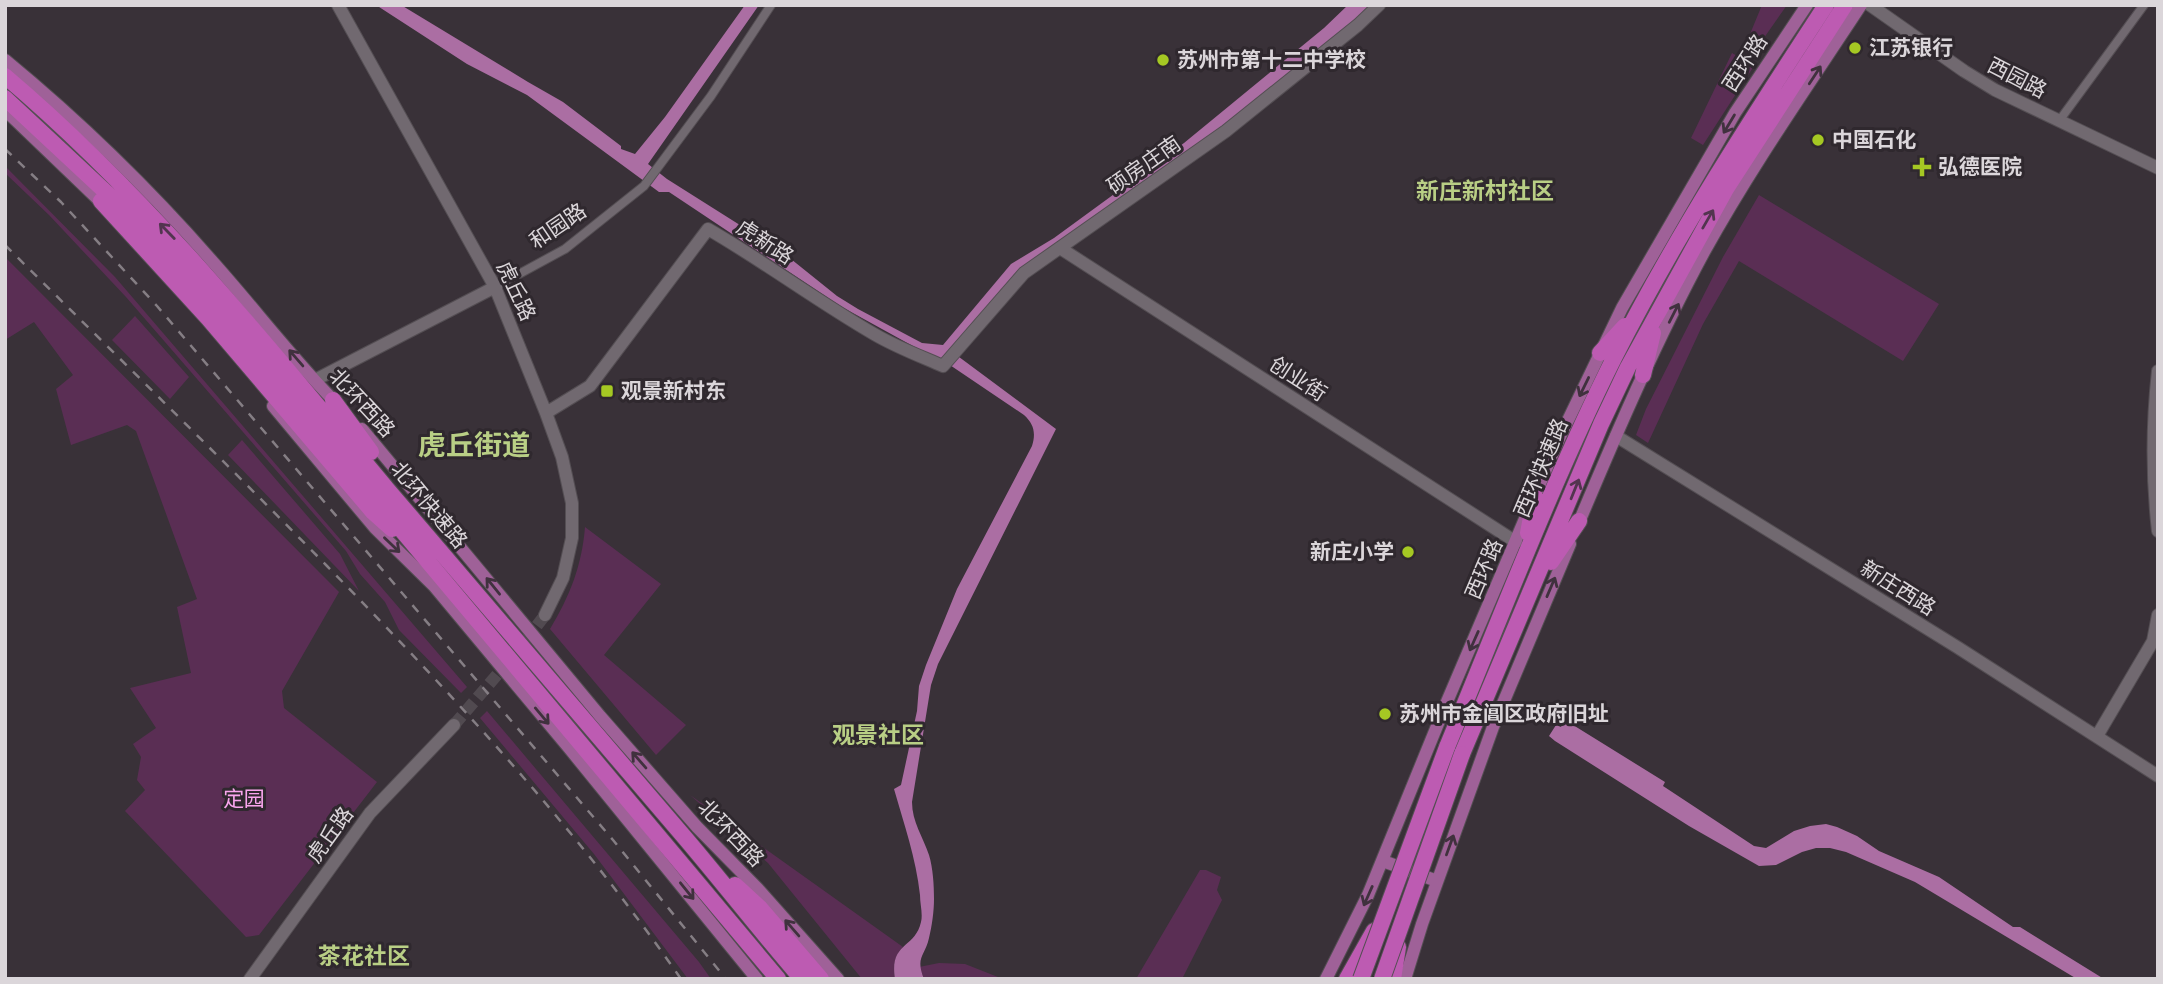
<svg xmlns="http://www.w3.org/2000/svg" width="2163" height="984" font-family="Helvetica,'Noto Sans SC',sans-serif">
	<rect width="100%" height="100%" fill="#393138"/>
	<!-- green -->
	<path fill="#5a2e54" d="M1762,5H1787L1752,55L1743,51Z
		M1732,53L1752,65V69L1703,145L1691,138Z
		M5,166L115,277L467,687L461,693L399,630L385,602L360,574L346,551L126,297L49,215L5,173Z
		M1759,195L1939,304L1903,361L1739,261L1703,324L1648,443L1636,435L1646,409L1723,257Z
		M5,257L339,592L282,691L284,708L377,782L259,935L246,937L125,811L145,790L137,780L141,757L133,744L156,728L130,688L191,673L177,607L197,599L136,431L127,425L71,445L56,389L73,375L34,322L5,340Z
		M135,316L189,377L170,399L112,340Z
		M242,440L340,554L359,591L228,455Z
		M585,527L661,584L604,655L686,725L656,755L550,629C570,596 582,565 585,527Z
		M487,711L699,962L711,979H688L594,854L480,718Z
		M690,795L903,947C894,956 893,967 895,979H862L768,863Z
		M1200,870H1206L1221,877L1217,890L1222,900L1182,979H1136Z
		M939,963L965,964L1003,979H924L919,967Z"/>
	<!-- water -->
	<path fill="#ab6ea3" d="M376,5H401L528,82L563,102L621,146V149L635,154L665,117L745,5H759L648,164L667,179L781,251L837,296L858,309L922,343L943,345L1011,264L1054,238L1184,143L1324,28L1348,5H1372L1336,37L1306,58L1247,109L1019,272L951,351L1056,429L938,664L931,685L912,802C912,822 923,837 929,855C933,868 934,885 934,899C934,911 932,926 929,938C925,956 915,957 924,979H895C889,942 915,949 921,922C923,914 920,904 920,895C916,858 904,824 894,789L901,785L917,711L919,686L926,665L957,589L1032,446C1036,433 1034,424 1024,415L941,359L931,356L842,307L669,192H659L527,95L467,64Z
		M1565,720L1665,782L1663,786L1754,846L1766,848L1794,831L1810,826L1826,824L1837,827L1857,836L1879,851L1939,877L2013,927H2020L2104,979H2077L1915,882L1846,852L1830,848H1816L1802,852L1776,865L1759,866L1689,826L1555,741L1549,736L1556,725L1561,727Z"/>
	<g fill="none" stroke-linecap="round" stroke-linejoin="round">
		<!-- secondary-tunnel -->
		<path stroke="#514a50" stroke-width="12" stroke-dasharray="12 6" stroke-linecap="butt" d="M526,640L545,615
			M454,725L508,662"/>
		<!-- street casing -->
		<g stroke="#544e53" stroke-width="10">
			<path id="street" d="M2059,121L2144,5
				M495,287L565,249L644,186L711,96L771,5"/>
		</g>
		<!-- secondary casing -->
		<g stroke="#544e53" stroke-width="14">
			<path id="secondary" d="M338,5L495,287L546,413L562,457L572,503V538L563,578L545,615
				M1870,5L1964,71L1995,90L2158,168
				M1060,248L1516,542
				M2158,371C2152,425 2152,478 2158,531
				M315,380L495,287
				M546,413L590,386L708,229C765,262 817,301 874,334C896,347 920,356 943,366L1024,273L1226,131L1358,25L1379,5
				M1616,436L1957,647L2158,776
				M2097,736L2153,641L2158,615
				M250,979L370,813L454,725"/>
		</g>
		<!-- primary casing -->
		<g stroke="#544e53" stroke-width="14">
			<path id="primary" d="M5,60C79,121 149,189 212,261C255,309 294,361 339,406
				M5,110L106,207
				M273,406L375,528L434,586L569,748L757,979
				M362,429L600,716L697,827L758,889L838,979
				M1577,527C1616,434 1656,341 1704,252C1751,167 1807,87 1861,5
				M1383,861L1437,881
				M1326,979L1368,895L1446,704L1559,439L1622,308L1735,113L1807,5
				M1405,979L1422,924L1493,727L1570,544"/>
		</g>
		<!-- highway casing -->
		<g stroke="#544e53" stroke-width="18">
			<path id="highway" d="M5,76C149,198 267,345 387,489C486,606 587,722 686,839C725,885 762,933 802,979
				M5,98L124,209L202,292L778,979
				M101,201L208,318L373,512L392,529
				M1600,353L1625,326
				M1643,375L1653,333
				M333,400L371,452
				M1528,533L1535,497
				M1551,562L1579,521
				M1447,747C1501,617 1551,484 1614,358C1676,235 1751,120 1826,5
				M1462,754L1601,424L1628,367L1726,189L1845,5
				M735,885L760,908L821,979
				M1347,979L1374,931
				M1393,979L1398,947"/>
		</g>
		<!-- street -->
		<use href="#street" stroke="#716970" stroke-width="8"/>
		<!-- secondary -->
		<use href="#secondary" stroke="#716970" stroke-width="12"/>
		<!-- primary -->
		<use href="#primary" stroke="#9f6198" stroke-width="12"/>
		<!-- highway -->
		<use href="#highway" stroke="#bd5bb2" stroke-width="16"/>
		<!-- rail -->
		<path stroke="#857e84" stroke-width="2.5" stroke-dasharray="9 9" stroke-linecap="butt" d="M5,149L61,202L157,306L613,840L726,979
			M5,245C113,352 221,458 327,566C454,696 577,829 681,979"/>
		<!-- highway-bridge casing -->
		<g stroke="#544e53" stroke-width="18" stroke-linecap="butt">
			<path id="highway-bridge" d="M1361,979L1447,747
				M1382,979L1462,754"/>
		</g>
		<!-- highway-bridge -->
		<use href="#highway-bridge" stroke="#bd5bb2" stroke-width="16"/>
	</g>
	<!-- one-way arrows -->
	<defs><path id="oneway-shaft" d="M-6 0H5M1.5-3L5.5 0L1.5 3" fill="none" stroke-width="1.6" stroke-linecap="round" stroke-linejoin="round" transform="scale(1.75)"/></defs>
	<g stroke="#40313e">
		<use href="#oneway-shaft" transform="translate(1815 75) rotate(-57)"/>
		<use href="#oneway-shaft" transform="translate(1729 124) rotate(121)"/>
		<use href="#oneway-shaft" transform="translate(1674 313) rotate(-63)"/>
		<use href="#oneway-shaft" transform="translate(296 358) rotate(-131)"/>
		<use href="#oneway-shaft" transform="translate(1584 387) rotate(116)"/>
		<use href="#oneway-shaft" transform="translate(392 545) rotate(44)"/>
		<use href="#oneway-shaft" transform="translate(493 586) rotate(-129)"/>
		<use href="#oneway-shaft" transform="translate(1551 587) rotate(-67)"/>
		<use href="#oneway-shaft" transform="translate(1474 641) rotate(114)"/>
		<use href="#oneway-shaft" transform="translate(542 716) rotate(50)"/>
		<use href="#oneway-shaft" transform="translate(639 760) rotate(-131)"/>
		<use href="#oneway-shaft" transform="translate(1450 845) rotate(-70)"/>
		<use href="#oneway-shaft" transform="translate(687 891) rotate(51)"/>
		<use href="#oneway-shaft" transform="translate(1368 896) rotate(114)"/>
		<use href="#oneway-shaft" transform="translate(792 928) rotate(-131)"/>
	</g>
	<g stroke="#52354f">
		<use href="#oneway-shaft" transform="translate(1708 219) rotate(-60)"/>
		<use href="#oneway-shaft" transform="translate(167 231) rotate(-134)"/>
		<use href="#oneway-shaft" transform="translate(1575 489) rotate(-68)"/>
	</g>
	<!-- markers -->
	<g fill="#a5c823" stroke="#2f282e" stroke-width="2.5">
		<circle cx="1855" cy="48" r="7"/>
		<circle cx="1163" cy="60" r="7"/>
		<circle cx="1818" cy="140" r="7"/>
		<path d="M1918.5 156.5h7v7h7v7h-7v7h-7v-7h-7v-7h7z"/>
		<rect x="600" y="384" width="14" height="14" rx="3.5"/>
		<circle cx="1408" cy="552" r="7"/>
		<circle cx="1385" cy="714" r="7"/>
	</g>
	<g text-anchor="middle" stroke-width="6" stroke-linejoin="round" paint-order="stroke">
		<!-- poi labels -->
		<g font-size="21" font-weight="bold" fill="#dbd6da" stroke="#2f282e" text-anchor="start">
			<text x="1869" y="55">江苏银行</text>
			<text x="1177" y="67">苏州市第十二中学校</text>
			<text x="1832" y="147">中国石化</text>
			<text x="1938" y="174">弘德医院</text>
			<text x="621" y="398">观景新村东</text>
			<text x="1394" y="559" text-anchor="end">新庄小学</text>
			<text x="1399" y="721">苏州市金阊区政府旧址</text>
		</g>
		<!-- street labels -->
		<g font-size="21" fill="#dbd6da" stroke="#2f282e">
			<text transform="translate(1745 63) rotate(-57)" y="7">西环路</text>
			<text transform="translate(2017 78) rotate(27)" y="7">西园路</text>
			<text transform="translate(1144 165) rotate(-35)" y="7">硕房庄南</text>
			<text transform="translate(558 226) rotate(-34)" y="7">和园路</text>
			<text transform="translate(765 242) rotate(33)" y="7">虎新路</text>
			<text transform="translate(516 291) rotate(65)" y="7">虎丘路</text>
			<text transform="translate(1298 379) rotate(33)" y="7">创业街</text>
			<text transform="translate(362 403) rotate(47)" y="7">北环西路</text>
			<text transform="translate(1541 468) rotate(-67)" y="7">西环快速路</text>
			<text transform="translate(429 505) rotate(50)" y="7">北环快速路</text>
			<text transform="translate(1484 569) rotate(-67)" y="7">西环路</text>
			<text transform="translate(1898 588) rotate(32)" y="7">新庄西路</text>
			<text transform="translate(731 833) rotate(46)" y="7">北环西路</text>
			<text transform="translate(330 835) rotate(-54)" y="7">虎丘路</text>
		</g>
		<!-- park labels -->
		<g font-size="21" fill="#f9a5ed" stroke="#2f282e">
			<text x="244" y="806">定园</text>
		</g>
		<!-- neighbourhood labels -->
		<g font-size="23" font-weight="bold" fill="#b9cf85" stroke="#2f282e">
			<text x="1485" y="199">新庄新村社区</text>
			<text x="878" y="743">观景社区</text>
			<text x="364" y="964">茶花社区</text>
		</g>
		<!-- district labels -->
		<g font-size="28" font-weight="bold" fill="#b9cf85" stroke="#2f282e">
			<text x="474" y="455">虎丘街道</text>
		</g>
	</g>
	<!-- border -->
	<rect width="2163" height="984" fill="none" stroke="#dbd6da" stroke-width="14"/>
</svg>
